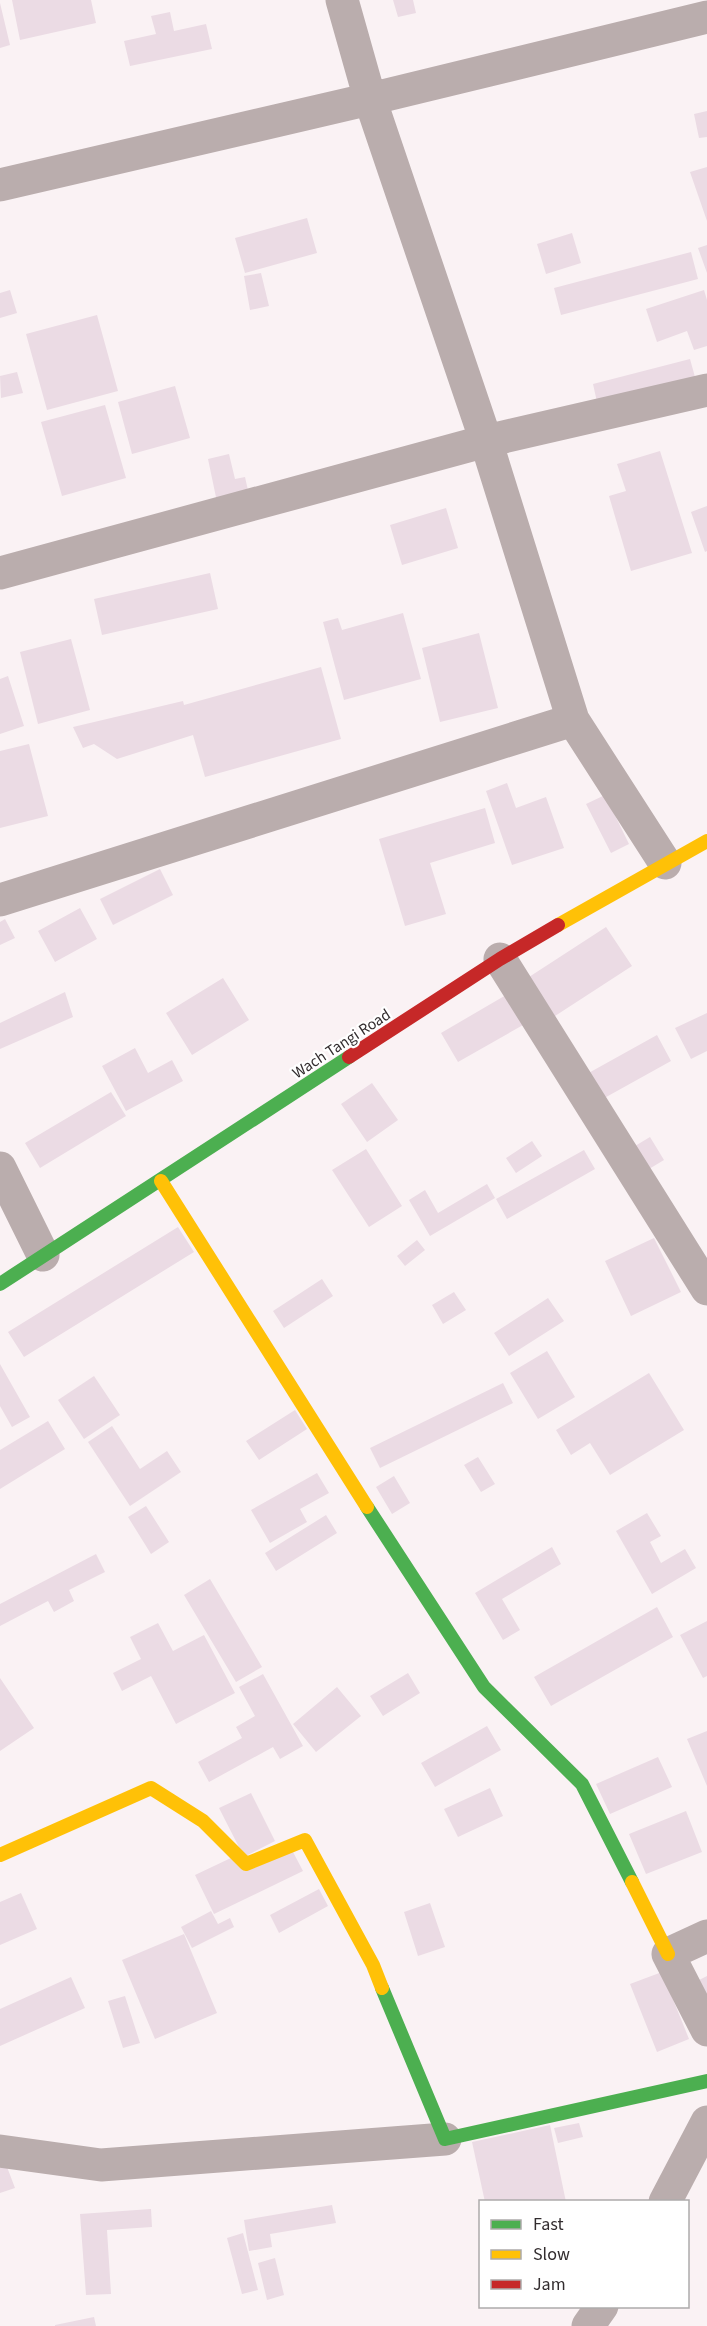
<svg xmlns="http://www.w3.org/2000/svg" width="707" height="2326" font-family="'Source Sans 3',sans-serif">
	<rect width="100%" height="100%" fill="#faf2f4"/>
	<!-- building -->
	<path fill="#ebdbe4" d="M12,0H91L96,23L20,40Z
		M393,0H413L416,13L398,17Z
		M0,3L10,45L0,48Z
		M170,12L174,31L206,24L212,49L130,66L124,41L156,34L151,16Z
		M707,111V137L699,138L694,114Z
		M707,167V221L690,172Z
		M307,218L317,253L245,273L235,238Z
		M572,233L581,263L546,274L537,244Z
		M707,245V273L698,248Z
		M691,252L698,279L561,315L554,288Z
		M261,273L269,306L250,310L244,276Z
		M10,290L17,313L0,318V293Z
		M704,290L707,300V346L694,350L687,331L657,342L646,309Z
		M97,315L118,391L47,410L26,334Z
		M690,359L695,377L597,402L593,384Z
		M17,372L23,393L1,398L0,376Z
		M175,386L190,438L132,454L118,402Z
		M105,405L126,478L62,496L41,422Z
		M660,451L692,553L631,571L609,496L626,491L617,464Z
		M229,454L235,479L245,477L249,495L217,502L208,459Z
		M707,506V551L705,552L691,512Z
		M446,508L458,548L402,565L390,525Z
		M210,573L218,609L102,635L94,599Z
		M403,613L421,679L344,700L323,622L338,618L342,630Z
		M479,633L498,708L440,722L422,648Z
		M71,639L90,710L38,724L20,652Z
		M321,667L341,739L205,777L193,735L117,759L94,744L83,748L73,727L183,701L184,705Z
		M8,676L24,726L0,734V679Z
		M29,744L48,816L0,828V751Z
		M507,783L516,808L546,797L564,848L512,865L486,791Z
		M605,795L629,844L611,853L586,804Z
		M485,808L495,843L430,863L446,914L405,926L379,839Z
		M160,869L173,895L113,925L100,899Z
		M80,908L97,939L55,962L38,931Z
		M5,919L15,938L0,945V922Z
		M606,927L632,966L555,1016L529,977Z
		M223,978L249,1020L192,1055L166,1013Z
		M65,992L73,1017L0,1049V1023Z
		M506,995L523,1025L458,1062L441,1033Z
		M707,1013V1051L691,1059L675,1028Z
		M657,1035L671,1061L599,1101L585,1075Z
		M135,1048L148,1073L172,1060L183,1081L126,1111L102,1066Z
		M372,1083L398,1120L367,1142L341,1104Z
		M111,1092L126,1116L40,1168L25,1143Z
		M650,1137L664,1160L644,1172L630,1149Z
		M532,1141L542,1156L516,1173L506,1158Z
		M366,1149L402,1206L369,1227L332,1170Z
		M584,1150L595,1169L507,1219L496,1199Z
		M487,1184L495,1198L430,1236L409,1200L425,1190L438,1213Z
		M178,1227L194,1252L24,1357L8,1332Z
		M654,1238L681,1292L631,1316L605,1261Z
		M417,1240L425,1250L405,1266L397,1256Z
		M322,1279L333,1296L284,1328L273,1311Z
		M454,1292L466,1310L443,1324L432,1305Z
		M548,1298L564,1321L509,1356L494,1333Z
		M547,1351L575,1397L538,1419L510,1373Z
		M0,1364L30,1417L12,1427L0,1406Z
		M649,1373L684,1430L610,1475L590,1443L571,1455L556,1430Z
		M94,1376L120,1415L84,1439L58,1400Z
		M503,1383L513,1403L380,1468L370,1448Z
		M295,1410L307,1429L259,1460L246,1441Z
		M48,1421L65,1449L0,1489V1450Z
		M112,1426L140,1469L167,1451L181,1472L130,1506L88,1442Z
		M478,1457L495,1484L481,1492L464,1465Z
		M317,1473L329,1493L300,1509L307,1522L270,1543L251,1510Z
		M394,1476L410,1503L392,1514L376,1487Z
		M146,1506L169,1542L151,1554L128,1517Z
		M647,1513L661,1536L650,1542L661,1563L685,1549L696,1568L652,1594L616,1531Z
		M326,1515L337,1533L276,1571L265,1553Z
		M552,1547L561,1564L502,1599L520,1630L503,1640L475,1593Z
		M96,1554L105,1572L69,1590L74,1601L54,1612L48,1601L0,1626V1604Z
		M210,1579L262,1667L236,1682L184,1595Z
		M657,1607L673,1637L551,1706L534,1677Z
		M707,1621V1676L703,1678L680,1635Z
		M158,1623L173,1651L204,1635L235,1693L176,1724L151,1676L122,1691L113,1673L141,1659L130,1637Z
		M408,1673L420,1693L383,1716L370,1696Z
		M263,1674L303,1746L280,1759L273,1747L209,1782L198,1762L242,1738L236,1727L255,1716L239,1687Z
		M0,1678L34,1728L0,1751Z
		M337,1687L361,1716L316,1752L293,1724Z
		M487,1726L501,1750L435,1787L421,1763Z
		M707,1731V1786L687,1739Z
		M658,1757L672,1787L610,1814L596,1784Z
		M490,1788L503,1816L458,1837L444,1809Z
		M251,1793L275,1841L244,1857L219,1808Z
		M686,1811L702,1852L646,1874L629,1834Z
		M293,1852L303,1871L214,1914L195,1875L233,1857Z
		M319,1889L328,1906L279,1933L270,1915Z
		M21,1893L37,1929L0,1945V1902Z
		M430,1903L445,1947L418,1956L404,1912Z
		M211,1911L218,1924L230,1918L234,1927L192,1948L181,1927Z
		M184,1934L217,2013L155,2039L122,1960Z
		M662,1972L689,2039L657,2052L630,1984Z
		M707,1976V1999L697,1981Z
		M71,1977L85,2008L0,2046V2009Z
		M125,1996L140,2043L123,2048L108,2001Z
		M579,2123L583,2137L558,2143L554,2128Z
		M550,2125L566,2202H485L472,2142Z
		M4,2159L15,2188L0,2193V2161Z
		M332,2205L336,2223L270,2234L272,2247L249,2251L244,2220Z
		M151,2209L152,2227L107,2230L111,2294L86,2295L80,2214Z
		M243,2233L258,2290L242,2294L227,2238Z
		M275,2258L284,2295L267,2300L258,2263Z
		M94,2317L96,2326H55V2325Z"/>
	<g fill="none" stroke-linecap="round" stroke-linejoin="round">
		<!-- street -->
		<path stroke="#baadad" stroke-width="33" d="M342,0L370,99L486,441L573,720L665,863
			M0,185L370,99L707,17
			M0,573L486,441L707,390
			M0,900L573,720
			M500,959L707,1289
			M0,1168L43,1255
			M707,1936L668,1954L707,2030
			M0,2151L101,2165L445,2139
			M665,2202L707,2122
			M588,2326L602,2306"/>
		<!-- fast -->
		<path stroke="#4caf50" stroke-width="14" d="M0,1284L349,1057
			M367,1507L484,1687L582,1784L632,1882
			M382,1988L445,2139L707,2081"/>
		<!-- slow -->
		<path stroke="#ffc107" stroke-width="14" d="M558,925L707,841
			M161,1181L367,1507
			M0,1855L151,1788L203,1821L246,1864L305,1840L373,1965L382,1988
			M632,1882L668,1954"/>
		<!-- jam -->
		<path stroke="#c62828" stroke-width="14" d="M349,1057L500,959L558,925"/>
	</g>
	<g text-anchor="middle" stroke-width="4.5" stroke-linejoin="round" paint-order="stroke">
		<!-- street labels -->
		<g font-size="16" fill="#322c2e" stroke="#fff">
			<text transform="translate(341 1043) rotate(-33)" y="6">Wach Tangi Road</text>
		</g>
	</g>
	<!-- legend -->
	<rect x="479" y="2200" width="210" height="108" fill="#ffffff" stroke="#adabab" stroke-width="1.5"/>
	<rect x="491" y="2220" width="30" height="9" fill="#4caf50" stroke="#adabab" stroke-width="1.5"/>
	<text x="533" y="2230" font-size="18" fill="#322c2e">Fast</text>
	<rect x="491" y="2250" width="30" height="9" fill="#ffc107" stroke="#adabab" stroke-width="1.5"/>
	<text x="533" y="2260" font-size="18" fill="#322c2e">Slow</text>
	<rect x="491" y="2280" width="30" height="9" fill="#c62828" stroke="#adabab" stroke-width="1.5"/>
	<text x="533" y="2290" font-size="18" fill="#322c2e">Jam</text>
</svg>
